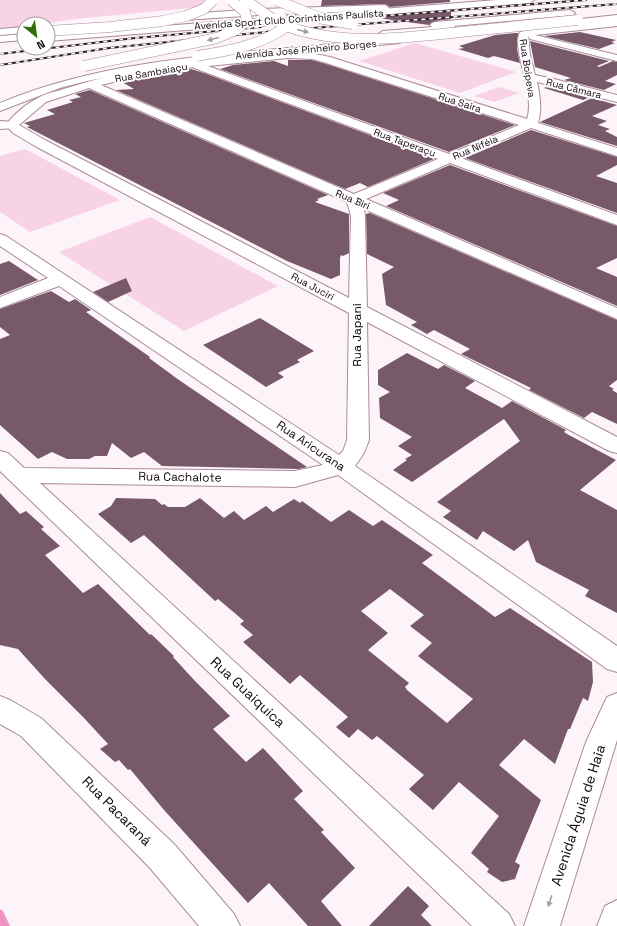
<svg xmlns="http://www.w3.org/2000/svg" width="617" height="926" font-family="'Space Grotesk',sans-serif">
	<rect width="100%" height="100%" fill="#fcf4f8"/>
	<!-- green -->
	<path fill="#f8d3e5" d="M0,0H207L200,7L76,19L41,24H24V27L0,30Z
		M415,43L516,72L460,93L359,61Z
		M499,87L519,93L494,102L474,96Z
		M25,149L120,200L30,232L0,212V156Z
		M150,217L278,286L184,331L59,252Z"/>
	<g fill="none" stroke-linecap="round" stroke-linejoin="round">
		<!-- stream -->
		<path fill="#ef93c4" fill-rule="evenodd" d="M0,909L3,911L10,926H0Z"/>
	</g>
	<!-- building -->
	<path fill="#785969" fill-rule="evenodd" d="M322,0H450V2L390,7L385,4L321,6Z
		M451,11V19L435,21L429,25L371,17Z
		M580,32L616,40L611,42L615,43L599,49L544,36Z
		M515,33H518L517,49L520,63L494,56L488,58L458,49L464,48L459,46L495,35Z
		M530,41L609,61L597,66L599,67L613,61L617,62V75L605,81L616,84L604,90L564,80L571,78L535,67Z
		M288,60H312L323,63L515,125L449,152L220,69L233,65L274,61L288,66Z
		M191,69L204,73L434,159L368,187L360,183L345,189L116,90L134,89L122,82Z
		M548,86L590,97L583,100L544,88Z
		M90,90L328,195L317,199L319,200L315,202L349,214V253L343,256L341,255L340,258V275L331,279L287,261L27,127L30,126L24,123L55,114L47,110L73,102L69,100L81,97L75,94Z
		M592,98L617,105L592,116L607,121L598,125L610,129L605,131L617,137V146L540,122Z
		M531,130L617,157V165L596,176L617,183V213L465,158Z
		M450,165L617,226V258L596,268L617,277V306L386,206L399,200L383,193Z
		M370,213L617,320V380L609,386L614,389L612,390L617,393V424L592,412L584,418L529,390L531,388L461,354L470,349L434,330L427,334L411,325L417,322L386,305L382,274L394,267L367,254L366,214Z
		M9,261L38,280L0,295V264Z
		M126,278L132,291L108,302L93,292Z
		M51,291L69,302L75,299L91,310L86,312L150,357L149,358L179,380L307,467L299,469L162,466L144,452L131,458L112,443L107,456H95L89,459H67L52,452L38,459L0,425V339L10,335L0,327V309Z
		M260,318L314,351L297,360L300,362L278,373L284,377L266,387L203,345Z
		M407,353L438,369L444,365L475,381L465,388L502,408L512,401L566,430L564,432L567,434L616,460L580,490L617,510V613L585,596L589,590L536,562L528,540L514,551L483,531L477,540L443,517L451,511L437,502L520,441L504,419L412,482L393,470L407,460L405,459L412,455L398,446L412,437L380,418L379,398L390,392L378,385V370Z
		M0,493L20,514L26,511L44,527L41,529L60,546L45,555L83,593L98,584L150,635L151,634L174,656L173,657L195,681L230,716L213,729L246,762L263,748L303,791L294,799L324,830L321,832L355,868L321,901L342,926H308L269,883L248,903L164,810L130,769L128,770L119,760L115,762L100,749L108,744L84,718L45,679L18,649L0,645Z
		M116,498L155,499L162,505L164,504L168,507H185L200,498L224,518L234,511L244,520L266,506L273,512L294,499L300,503L302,501L331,522L349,510L373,526L382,520L433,555L422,563L495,617L510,608L592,662L593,682L588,701L583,698L570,729H568L555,764L524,739L499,765L541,800L515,862L520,865L515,879L502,882L487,872L489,869L471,853L499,816L459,782L433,810L409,789L424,775L377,736L372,740L358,729L349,738L336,727L348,717L300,675L290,684L243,642L253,635L240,624L244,621L218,599L215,601L144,535L131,543L98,514L111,506ZM390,589L424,615L410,626L432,643L418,656L473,699L447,723L407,690L405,687L409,683L368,650L388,633L361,611Z
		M408,886L429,906L421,915L432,926H369Z"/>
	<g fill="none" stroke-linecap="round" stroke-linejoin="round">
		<!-- minor casing -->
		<g stroke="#ac8a9a" stroke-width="2">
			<path id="minor" d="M617,20V26L535,35L617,55V61L530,39L528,36L530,55L535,75L554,79L617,95V102L537,82C540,96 542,109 538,123L617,148V156L531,128L461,158L617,215V225L450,163L366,199L617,308V319L364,209L365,216L367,307L617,437V453L609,451L367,322L369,440L364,453L355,466L617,646V672L607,669L338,475L295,487L40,483L509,914L515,926H472L0,471V451L8,453L24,468L295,471L323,465L59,286L0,308V297L48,278L0,246V234L6,236L339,455L343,451L347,440L349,313L35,146L13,133L6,125C13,115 27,103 38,98C46,93 58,91 67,88C122,70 181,62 239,57C270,54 299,49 330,57L527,119C536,94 511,49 520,32L540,28ZM288,58L312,59L323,62L519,125L449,154L208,66ZM194,67V68L438,159L354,194L101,85L139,76ZM89,88L347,202L351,216L349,298L45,140L19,125L46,102Z
				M0,696L10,700L41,718L174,844L234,914L240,926H199L150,868L21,736L0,724Z"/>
		</g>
		<!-- secondary casing -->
		<g stroke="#ac8a9a" stroke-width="2">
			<path id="secondary" d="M617,693V740L560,926H524L586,742L607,697Z
				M617,900V926H597L605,906Z"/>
		</g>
		<!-- primary casing -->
		<g stroke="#ac8a9a" stroke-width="2">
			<path id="primary" d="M385,5L389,8L388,10L259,15L170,21L165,18L170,15L259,9Z
				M570,10L575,13L573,15L454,26L456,28L454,30L451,31L383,37L378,34L383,31L432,27L430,25L432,23L435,22Z
				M617,15V21L553,28L548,25L553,22Z
				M24,27V33L0,35V29Z
				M397,38L400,39L402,41L400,43L204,62L144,70L87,81L60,88L0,111V103C82,69 168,59 255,51C302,47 350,42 397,38Z
				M0,121L16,122L18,125L16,128L0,129Z"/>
		</g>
		<!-- trunk casing -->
		<g stroke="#ac8a9a" stroke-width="2">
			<path id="trunk" d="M497,0H534L530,3L48,41V35Z
				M24,34V40L0,42V36Z"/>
		</g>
		<!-- minor -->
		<use href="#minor" fill="#fff" fill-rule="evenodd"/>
		<!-- secondary -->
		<use href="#secondary" fill="#fff" fill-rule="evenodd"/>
		<!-- primary -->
		<use href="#primary" fill="#fff" fill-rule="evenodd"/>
		<!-- trunk -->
		<use href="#trunk" fill="#fff" fill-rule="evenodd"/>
		<!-- rail casing -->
		<g stroke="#2e2228" stroke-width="2">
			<path id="rail" d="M255,26L586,0
				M0,54L135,38L261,27
				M0,65L109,48L275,31L617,4"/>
		</g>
		<!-- rail -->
		<use href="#rail" stroke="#fff" stroke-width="1.5" stroke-dasharray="4" stroke-linecap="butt"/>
		<!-- primary-bridge casing -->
		<g stroke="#ac8a9a" stroke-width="11" stroke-linecap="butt">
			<path id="primary-bridge" d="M245,0C259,9 273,21 289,27C344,46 404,38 460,32C500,28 539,24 578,20
				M276,0L323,19L353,24
				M197,56C228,51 257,46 283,29L284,22L280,14
				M84,66L217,38L236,30L247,20L245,12L231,0"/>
		</g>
		<!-- trunk-bridge casing -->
		<g stroke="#ac8a9a" stroke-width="11" stroke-linecap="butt">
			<path id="trunk-bridge" d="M48,31L110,27L163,21L186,16L204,9L213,0"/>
		</g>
		<!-- primary-bridge -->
		<use href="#primary-bridge" stroke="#fff" stroke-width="10"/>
		<!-- trunk-bridge -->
		<use href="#trunk-bridge" stroke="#fff" stroke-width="10"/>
	</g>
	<!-- one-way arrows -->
	<defs><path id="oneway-solid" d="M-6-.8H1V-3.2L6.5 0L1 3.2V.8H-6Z"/></defs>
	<g fill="#a19c9f">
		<use href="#oneway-solid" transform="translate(303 31) rotate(14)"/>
		<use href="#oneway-solid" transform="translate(213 39) rotate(165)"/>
		<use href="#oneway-solid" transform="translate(550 901) rotate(108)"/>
	</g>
	<g text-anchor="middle" stroke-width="4" stroke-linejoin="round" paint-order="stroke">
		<!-- far-street labels -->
		<g font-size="10" fill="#14080e" stroke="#fff">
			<text transform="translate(289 19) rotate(-4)" y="4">Avenida Sport Club Corinthians Paulista</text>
			<text transform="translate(306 49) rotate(-5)" y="4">Avenida José Pinheiro Borges</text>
			<text transform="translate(528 68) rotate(81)" y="4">Rua Boipeva</text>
			<text transform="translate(151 72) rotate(-10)" y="4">Rua Sambaiaçu</text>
			<text transform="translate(574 88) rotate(14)" y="4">Rua Câmara</text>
			<text transform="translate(460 102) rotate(18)" y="4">Rua Saira</text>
			<text transform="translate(405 142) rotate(20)" y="4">Rua Taperaçu</text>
			<text transform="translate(475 147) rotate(-23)" y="4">Rua Niféia</text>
			<text transform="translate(353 199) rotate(23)" y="4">Rua Biri</text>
			<text transform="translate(313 286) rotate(28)" y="4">Rua Juciri</text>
		</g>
		<!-- street labels -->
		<g font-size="12" fill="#14080e" stroke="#fff">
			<text transform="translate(357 335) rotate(-90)" y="4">Rua Japani</text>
			<text transform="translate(311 446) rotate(34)" y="4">Rua Aricurana</text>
			<text transform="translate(180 477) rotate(1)" y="4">Rua Cachalote</text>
		</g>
		<!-- near-street labels -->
		<g font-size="14" fill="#14080e" stroke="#fff">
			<text transform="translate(248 692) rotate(43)" y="5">Rua Guaiquica</text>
			<text transform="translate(117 811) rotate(45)" y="5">Rua Pacaraná</text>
			<text transform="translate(578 815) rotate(-72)" y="5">Avenida Águia de Haia</text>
		</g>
	</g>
	<!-- north arrow -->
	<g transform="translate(36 36) rotate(151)"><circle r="19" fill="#ffffff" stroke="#a19c9f"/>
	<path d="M0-3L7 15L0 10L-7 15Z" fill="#317007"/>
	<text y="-6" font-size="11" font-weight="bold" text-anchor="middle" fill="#14080e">N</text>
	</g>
</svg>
